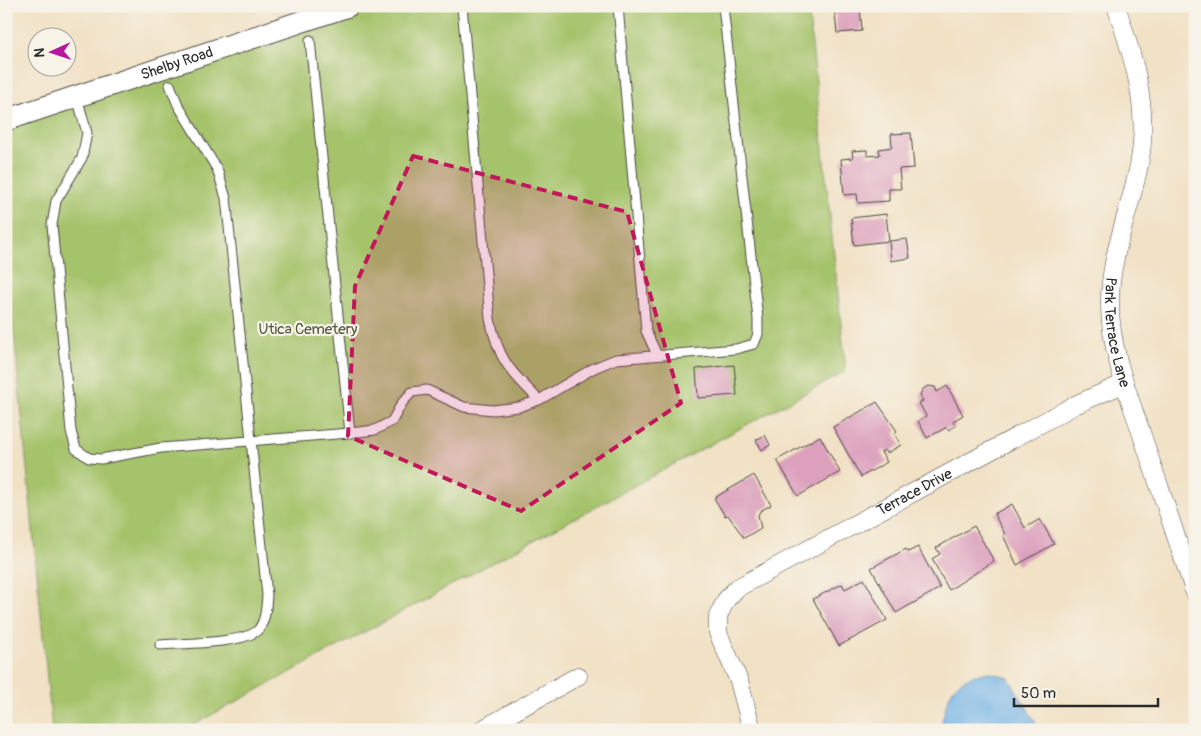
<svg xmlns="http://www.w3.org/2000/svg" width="1201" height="736" font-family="Pangolin,sans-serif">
	<rect width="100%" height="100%" fill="#f7f3e8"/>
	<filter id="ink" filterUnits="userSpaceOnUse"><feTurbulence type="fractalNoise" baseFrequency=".02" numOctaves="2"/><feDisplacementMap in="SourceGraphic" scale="10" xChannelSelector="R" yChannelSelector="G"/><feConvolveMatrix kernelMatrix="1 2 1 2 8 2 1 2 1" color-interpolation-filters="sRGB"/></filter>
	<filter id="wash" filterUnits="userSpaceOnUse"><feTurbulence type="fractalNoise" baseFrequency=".0096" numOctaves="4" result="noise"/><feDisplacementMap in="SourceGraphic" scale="20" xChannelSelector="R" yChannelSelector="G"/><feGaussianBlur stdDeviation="1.12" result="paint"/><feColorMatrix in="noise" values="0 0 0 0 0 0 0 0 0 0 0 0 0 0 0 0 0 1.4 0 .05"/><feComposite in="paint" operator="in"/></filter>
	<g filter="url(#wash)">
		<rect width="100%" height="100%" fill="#f1e1c5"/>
		<!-- green -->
		<path fill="#a5c36a" stroke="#68774a" d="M348,6H808L846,371L184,730H52L6,249V120Z"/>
		<!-- water -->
		<path fill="#73b4e7" stroke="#4f7089" d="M989,672L1008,677L1040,730H940C949,694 948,679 989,672Z"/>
		<g id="blocks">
			<!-- building -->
			<path fill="#dca0bd" d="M834,6H860L862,31L837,33Z
				M911,133L914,168L899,169L901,189H889V201L858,203L857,194L844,195L841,159L853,158L852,151L867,150V156L880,155L879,149L892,147L891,134Z
				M886,214L889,241L854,245L851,218Z
				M907,239L910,258L891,261L889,241Z
				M734,365L737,395L698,398L696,369Z
				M928,386L935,387L937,392L947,386L963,415L953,421L956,426L948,430L947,427L927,438L918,421L926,416L919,403L923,401L920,395L923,389Z
				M877,402L897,431L894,433L901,445L887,453L885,450L881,452L887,462L861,477L833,427Z
				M765,435L770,445L762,450L756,440Z
				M820,436L840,472L798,496L777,460Z
				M754,475L771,505L760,511L758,515L761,528L744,538L728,515L725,516L714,498Z
				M1012,504L1025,528L1040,519L1054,544L1017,565L1003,535L1005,534L994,514Z
				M974,526L994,561L949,590L932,559L940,554L936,548Z
				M918,547L940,588L896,613L871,568L906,549L908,552Z
				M864,579L887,620L839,646L813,599L842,584L845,589Z"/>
		</g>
	</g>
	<g filter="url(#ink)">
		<use href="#blocks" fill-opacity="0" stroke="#494642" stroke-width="1"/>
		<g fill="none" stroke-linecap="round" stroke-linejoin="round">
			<!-- service casing -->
			<g stroke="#494642" stroke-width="11">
				<path id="service" d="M462,6L490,319C499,361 509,370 539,400
					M618,6L646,331L657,355
					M310,40L350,433
					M77,97L87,133L82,158L56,201L52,225L71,431L76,449L89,458L101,459L161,448L350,433L375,430L392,421L402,403L412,392L427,390L464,407L493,410L519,407L539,400L594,368L616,359L736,349L754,344L758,334V319L723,6
					M160,645C181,643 246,644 259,629C266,619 266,607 267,595L226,198L217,169L178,105L170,85"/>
			</g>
			<!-- minor casing -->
			<g stroke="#494642" stroke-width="19">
				<g id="minor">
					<path id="s1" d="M1116,6C1134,59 1150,109 1139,165C1130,212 1109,256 1110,305C1110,348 1127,391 1141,432C1159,486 1177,540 1195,593"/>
					<path d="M481,730L578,676"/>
					<path id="s2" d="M752,730L739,681L718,633V616L726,600L737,588L1075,405L1125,383"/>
				</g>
			</g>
			<!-- tertiary casing -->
			<g stroke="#494642" stroke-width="23">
				<g id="tertiary">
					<path id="s3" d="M6,120L348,6"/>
				</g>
			</g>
			<!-- service -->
			<use href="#service" stroke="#fff" stroke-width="9"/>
			<!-- minor -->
			<use href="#minor" stroke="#fff" stroke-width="18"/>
			<!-- tertiary -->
			<use href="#tertiary" stroke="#fff" stroke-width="21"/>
		</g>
	</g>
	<!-- marked area -->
	<path fill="#c2185b" fill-opacity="0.2" stroke="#c2185b" stroke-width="4" stroke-dasharray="10 6" stroke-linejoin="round" d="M413,156L627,212L681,403L521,511L348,436L355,286Z"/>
	<g text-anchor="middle" stroke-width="4.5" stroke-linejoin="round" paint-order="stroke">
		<!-- street labels -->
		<g font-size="15" fill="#2b2b2b" stroke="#f7f3e8">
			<text dy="5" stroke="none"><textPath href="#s3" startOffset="180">Shelby Road</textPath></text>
			<text dy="5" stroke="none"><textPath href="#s1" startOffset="334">Park Terrace Lane</textPath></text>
			<text dy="5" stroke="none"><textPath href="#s2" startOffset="356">Terrace Drive</textPath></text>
		</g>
		<!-- park labels -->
		<g font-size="15" fill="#50593e" stroke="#f7f3e8">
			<text x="308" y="334">Utica Cemetery</text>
		</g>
	</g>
	<!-- margin -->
	<rect width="1201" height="736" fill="none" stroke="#f7f3e8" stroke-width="25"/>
	<!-- north arrow -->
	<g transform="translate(52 52) rotate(267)"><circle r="24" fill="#f7f3e8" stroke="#a5a39c"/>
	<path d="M0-4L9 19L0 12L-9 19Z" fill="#b5179e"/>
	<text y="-8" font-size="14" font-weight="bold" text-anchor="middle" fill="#2b2b2b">N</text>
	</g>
	<!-- scale -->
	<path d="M1014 698v8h144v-8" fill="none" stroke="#2b2b2b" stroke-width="2.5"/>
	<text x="1021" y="698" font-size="15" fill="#2b2b2b" stroke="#f7f3e8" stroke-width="4" paint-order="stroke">50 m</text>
</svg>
